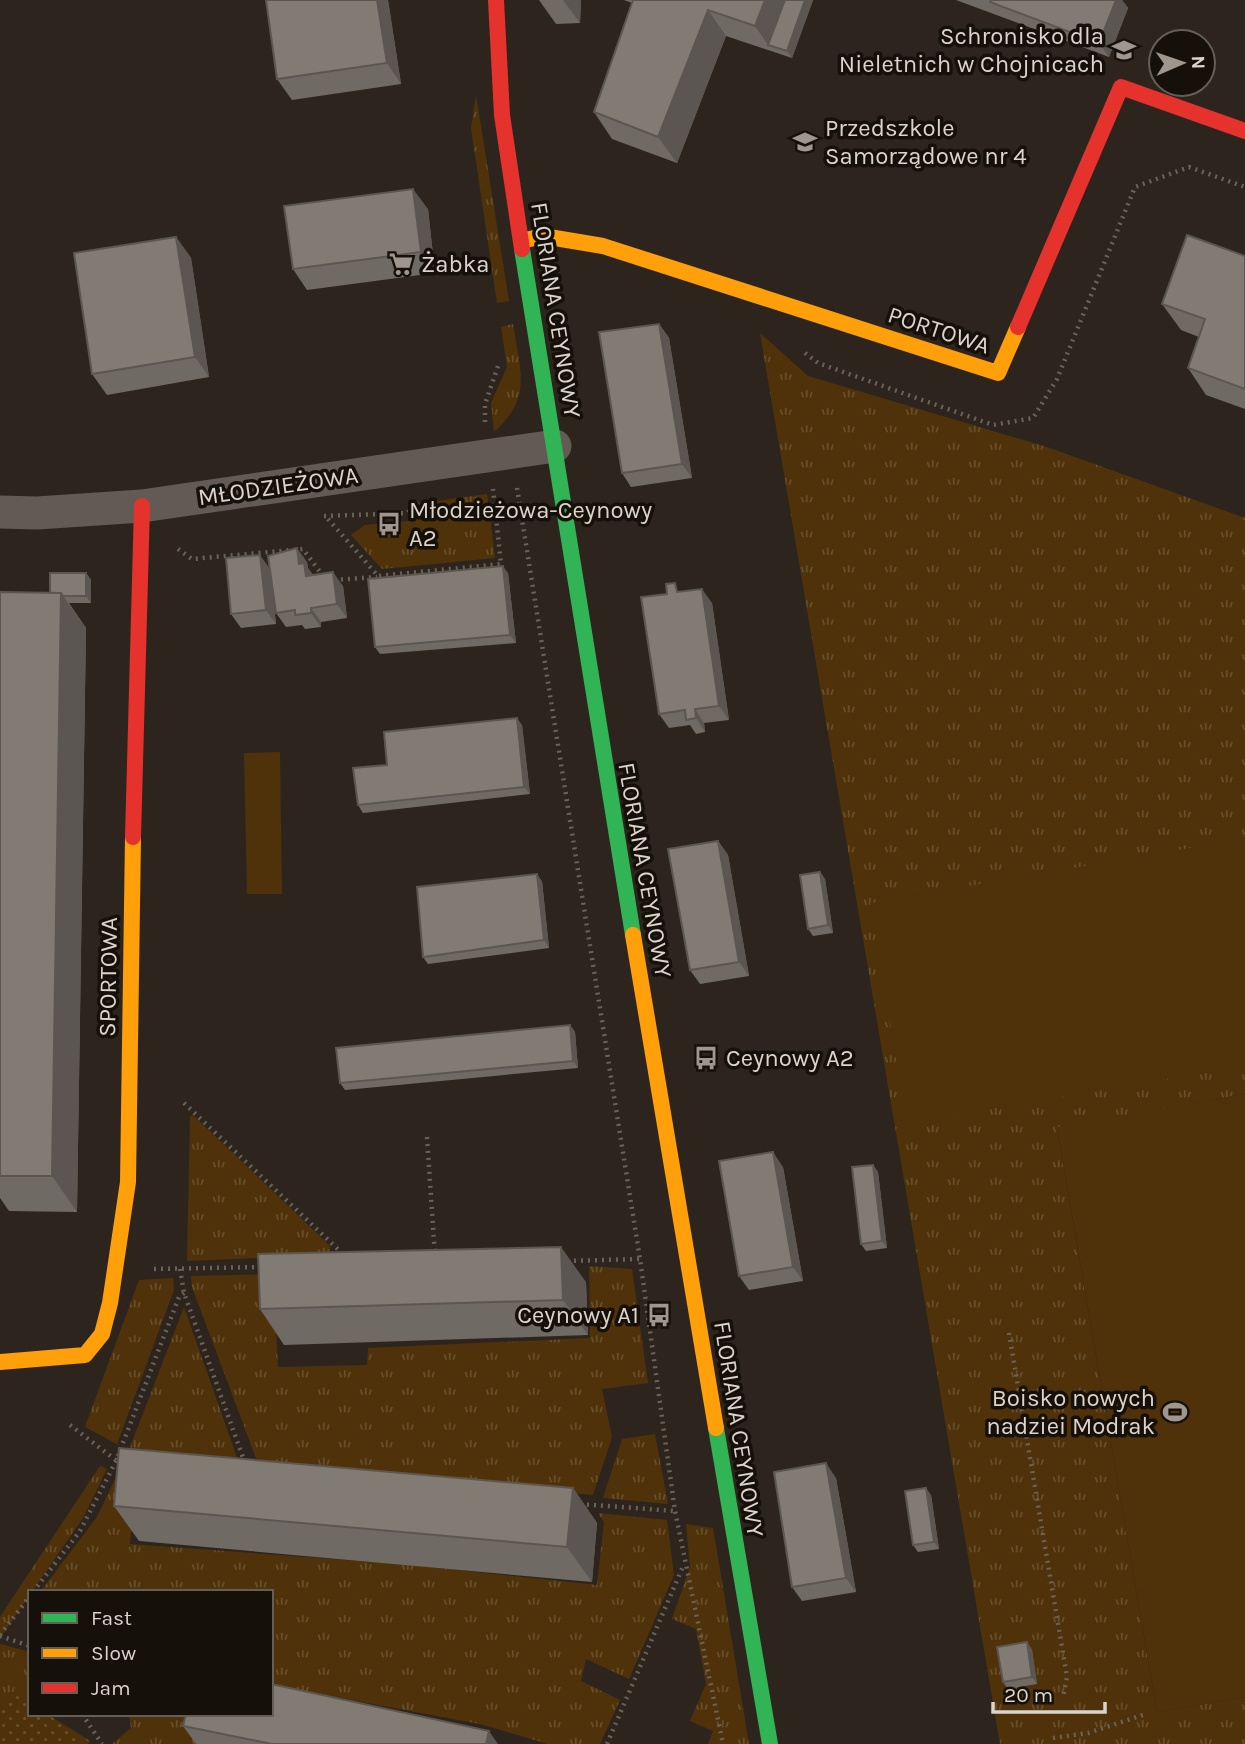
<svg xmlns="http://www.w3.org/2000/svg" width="1245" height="1744" font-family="Karla,sans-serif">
	<defs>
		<pattern id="grass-tufts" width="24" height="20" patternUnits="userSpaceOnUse" patternTransform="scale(1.75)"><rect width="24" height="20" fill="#4f3209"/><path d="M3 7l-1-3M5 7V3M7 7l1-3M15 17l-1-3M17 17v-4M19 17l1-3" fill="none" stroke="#684f2c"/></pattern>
		<pattern id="park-dots" width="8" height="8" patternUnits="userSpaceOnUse" patternTransform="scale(1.75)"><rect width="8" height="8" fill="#4f3209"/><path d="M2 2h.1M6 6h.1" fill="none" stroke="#684f2c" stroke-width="1.8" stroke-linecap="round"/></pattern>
	</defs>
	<rect width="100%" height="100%" fill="#2d251d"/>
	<!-- grass -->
	<path fill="url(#grass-tufts)" d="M476,95L509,301L497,303L471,128Z
		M513,324C520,370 533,397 494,432L491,403L507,367L501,327Z
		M760,333L808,376L1047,447L1245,518V1094L1057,1128L1157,1712L1245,1697V1744H1000Z
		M487,494L495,558L382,569L351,535L365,525L409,521L430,502Z
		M193,1115L331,1247L327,1255L187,1261L190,1117Z
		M589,1266L632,1269L648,1383L602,1389L612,1437L593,1495L257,1461L192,1287L191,1276L273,1274L278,1367L367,1365L368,1348L590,1338Z
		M173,1278L174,1290L117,1444L85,1427L139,1280Z
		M184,1307L239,1463L127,1455Z
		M655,1434L668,1504L603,1498L622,1439Z
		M100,1466L107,1469L83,1518L0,1638V1617Z
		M120,1469L136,1482L130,1544L401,1564L597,1585L604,1522L598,1513L667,1520L674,1575L629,1679L586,1659L581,1681L620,1700L600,1744H548L480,1724L271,1685V1592H40L97,1517Z
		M686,1524L713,1528L749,1744H708L713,1731L690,1721L706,1684L696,1629L672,1619L690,1567Z
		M0,1644L30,1652V1704L12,1692L0,1711Z
		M129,1714H209L203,1744H112L131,1728Z"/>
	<!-- park -->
	<path fill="url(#park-dots)" d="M12,1692L30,1704V1714H47L90,1741L88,1744H0V1711Z"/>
	<!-- pitch -->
	<path fill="#4f3209" d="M280,752L282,894H247L244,753Z
		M1242,839L1245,856V1066L907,1123L870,903Z
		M1245,1094V1697L1157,1712L1057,1127Z"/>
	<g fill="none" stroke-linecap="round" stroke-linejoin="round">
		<!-- path -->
		<path stroke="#68625b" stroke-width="4.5" stroke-dasharray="2 5" stroke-linecap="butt" d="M805,353L818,363L993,425L1033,418L1057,379L1135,187L1189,167L1245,187
			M485,422V404L499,363
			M517,488L640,1259L675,1511L723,1744
			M324,516L407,513L419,503
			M328,519L378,576L501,564L493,489
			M178,549L192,559L303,549L323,576
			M334,580L377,577
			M184,1103L344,1255
			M427,1137L435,1256
			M567,1261L640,1259
			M154,1269L261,1267
			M180,1269L184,1293L245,1463
			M1009,1333L1067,1677L1063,1698
			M70,1425L117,1461
			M580,1504L675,1511
			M33,1592L80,1531L116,1461L179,1297L184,1293
			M0,1635L30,1596
			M0,1636L30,1646
			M82,1714L102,1744
			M1053,1738L1088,1733L1146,1714
			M607,1744L684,1564"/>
		<!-- street -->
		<path stroke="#635b53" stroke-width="33" d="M0,512L37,513L142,506L555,446"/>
		<!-- fast -->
		<path stroke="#30b455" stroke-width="16" d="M522,249L633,935
			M716,1428L770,1744"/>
		<!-- slow -->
		<path stroke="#ff9f0a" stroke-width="16" d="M521,241L543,236L603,246L998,373L1018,327
			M633,935L716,1428
			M0,1362L85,1355L102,1334L110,1303L128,1182L133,837"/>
		<!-- jam -->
		<path stroke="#e5322d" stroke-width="16" d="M496,0L502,115L522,249
			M1018,327L1121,87L1245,131
			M133,837L142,506"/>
	</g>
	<!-- wall -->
	<path fill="#706a64" d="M388,0L401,84L292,100L277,79Z
		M539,0H581L580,23L556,24Z
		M624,0H813L792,58L726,36L677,163L612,139L594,112L632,3Z
		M956,0H1122L1128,8L1109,57Z
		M428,209L435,273L307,290L293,269Z
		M176,237L191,258L209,377L107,395L92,374Z
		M1245,256V409L1206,395L1188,368L1199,337L1181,330L1162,304Z
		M659,324L669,338L692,478L631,487L622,473Z
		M307,562L308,568L313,575L343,586L347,618L321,622V627L305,629L302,625L286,627L276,613L270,570L276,624L241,628L231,614L270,569Z
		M86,573L91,580V603H69L86,628L77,1212L9,1211L0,1198V592L50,593Z
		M508,573L516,643L380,654L375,647Z
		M681,591L712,603L729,720L704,723L705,732L696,734L690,725L669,728L659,714Z
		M522,725L530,794L363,813L358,805L387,765Z
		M718,841L728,855L749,976L700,984L690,970Z
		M820,872L825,879L833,933L813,936L808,929Z
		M542,881L549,948L428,964L423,957Z
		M570,1025L575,1032L578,1068L345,1090L340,1083Z
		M873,1165L878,1172L887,1248L866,1251L861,1244Z
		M783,1167L803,1281L749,1290L739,1276Z
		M586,1282L588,1335L284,1345L260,1309Z
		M836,1478L856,1592L802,1601L792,1587Z
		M573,1488L597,1523L592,1582L139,1541L114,1506Z
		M931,1495L939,1549L918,1552L913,1545Z
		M1027,1642L1032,1650L1037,1684L1008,1689L1003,1682Z
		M183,1726L498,1744H196Z"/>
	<!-- shaded-wall -->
	<path fill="#5b5651" d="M377,0H388L401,84L387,63Z
		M563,0H581L580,23Z
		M765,0H793L768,45L755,26Z
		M805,0H813L792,58L787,51Z
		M1116,0H1122L1128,8L1109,57L1099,43Z
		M708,10L726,36L677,163L658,137Z
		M413,189L428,209L435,273L421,252Z
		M176,237L191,258L209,377L195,357Z
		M659,324L669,338L692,478L682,464Z
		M297,548L307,562L308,568L314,577L306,576L299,564Z
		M260,555L270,569L276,624L266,610Z
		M503,566L508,573L516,643L510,635Z
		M333,572L343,586L347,618L337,604Z
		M86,573L91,580V603L86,596Z
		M702,589L712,603L729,720L719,706Z
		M61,593L86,628L77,1212L52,1176Z
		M311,608L321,622V627L311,613Z
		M695,709L704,723L705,732L696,718Z
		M517,718L522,725L530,794L524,787Z
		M718,841L728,855L749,976L739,962Z
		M820,872L825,879L833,933L828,925Z
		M537,874L542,881L549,948L544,940Z
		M570,1025L575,1032L578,1068L573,1061Z
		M773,1152L783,1167L803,1281L793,1267Z
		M873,1165L878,1172L887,1248L882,1241Z
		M561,1247L586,1282L588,1335L563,1300Z
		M826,1463L836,1478L856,1592L846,1578Z
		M573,1488L597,1523L592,1582L567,1547Z
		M926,1488L931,1495L939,1549L934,1542Z
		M1027,1642L1032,1650L1037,1684L1032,1677Z
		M489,1731L498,1744H486Z"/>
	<!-- building -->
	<path fill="#827b74" stroke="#5b5651" stroke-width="2" d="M266,0H377L387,63L277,79Z
		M633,0H765L755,26L708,10L658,137L594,112Z
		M785,0H805L787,51L768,45Z
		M991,0H1116L1099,43L990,2Z
		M413,189L421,252L293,269L284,206Z
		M1187,235L1245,256V389L1188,368L1205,319L1162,304Z
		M176,237L195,357L92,374L74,253Z
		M659,324L682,464L622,473L599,332Z
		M297,548L299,564L304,563L306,576L333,572L337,604L311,608V613L295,615V610L276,613L268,556Z
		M260,555L266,610L231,614L226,558Z
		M503,566L510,635L375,647L368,579Z
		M50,573H86V596H63L61,593H50Z
		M675,583L677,592L702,589L719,706L695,709L696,718L686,720L685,710L659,714L641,597L667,594L666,584Z
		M0,592L61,593L52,1176H0Z
		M517,718L524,787L358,805L353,768L387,765L384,732Z
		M718,841L739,962L690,970L668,849Z
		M820,872L828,925L808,929L800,875Z
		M537,874L544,940L423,957L417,887Z
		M570,1025L573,1061L340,1083L336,1048Z
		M773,1152L793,1267L739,1276L719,1161Z
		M873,1165L882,1241L861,1244L852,1167Z
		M561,1247L563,1300L260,1309L258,1254Z
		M119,1448L573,1488L567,1547L114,1506Z
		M826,1463L846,1578L792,1587L774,1472Z
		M926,1488L934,1542L913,1545L905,1491Z
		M1027,1642L1032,1677L1003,1682L997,1647Z
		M271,1684L489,1731L486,1744H272L183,1726L186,1714H271Z"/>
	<!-- icons -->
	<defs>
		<g id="school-bare" transform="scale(1.89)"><path d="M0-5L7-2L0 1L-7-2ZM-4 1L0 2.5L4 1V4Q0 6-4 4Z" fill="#9f968d" stroke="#16100a" stroke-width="2.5" paint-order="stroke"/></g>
		<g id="supermarket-bare" transform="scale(1.89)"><path d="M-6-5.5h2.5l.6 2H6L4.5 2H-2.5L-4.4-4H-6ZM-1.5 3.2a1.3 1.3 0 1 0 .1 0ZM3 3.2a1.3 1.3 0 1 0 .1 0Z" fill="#9f968d" stroke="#16100a" stroke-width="2.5" paint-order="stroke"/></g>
		<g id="bus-bare" transform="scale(1.89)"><path d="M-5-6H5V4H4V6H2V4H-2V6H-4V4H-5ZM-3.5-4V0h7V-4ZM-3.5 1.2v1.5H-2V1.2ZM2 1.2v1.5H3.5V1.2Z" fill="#9f968d" stroke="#16100a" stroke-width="2.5" paint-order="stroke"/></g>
		<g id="stadium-bare" transform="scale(1.89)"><path d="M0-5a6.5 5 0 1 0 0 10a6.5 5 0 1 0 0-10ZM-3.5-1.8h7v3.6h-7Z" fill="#9f968d" stroke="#16100a" stroke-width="2.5" paint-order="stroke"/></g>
	</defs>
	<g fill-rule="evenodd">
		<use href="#school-bare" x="1124" y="50"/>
		<use href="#school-bare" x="805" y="142"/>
		<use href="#supermarket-bare" x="401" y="264"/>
		<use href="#bus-bare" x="389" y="524"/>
		<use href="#bus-bare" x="706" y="1058"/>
		<use href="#bus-bare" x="659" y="1315"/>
		<use href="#stadium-bare" x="1175" y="1412"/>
	</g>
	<g text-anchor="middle" stroke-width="7" stroke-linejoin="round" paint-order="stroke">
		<!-- poi labels -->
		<g font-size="24" fill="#dcd3ca" stroke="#16100a" text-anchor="start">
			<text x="1104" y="44" text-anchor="end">Schronisko dla<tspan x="1104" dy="28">Nieletnich w Chojnicach</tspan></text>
			<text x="825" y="136">Przedszkole<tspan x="825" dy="28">Samorządowe nr 4</tspan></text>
			<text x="421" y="272">Żabka</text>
			<text x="409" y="518">Młodzieżowa-Ceynowy<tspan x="409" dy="28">A2</tspan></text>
			<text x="726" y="1066">Ceynowy A2</text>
			<text x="639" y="1323" text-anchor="end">Ceynowy A1</text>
			<text x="1155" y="1406" text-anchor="end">Boisko nowych<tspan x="1155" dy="28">nadziei Modrak</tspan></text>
		</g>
		<!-- street labels -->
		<g font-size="24" fill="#dcd3ca" stroke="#16100a">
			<text transform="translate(556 310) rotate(81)" y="8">FLORIANA CEYNOWY</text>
			<text transform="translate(939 330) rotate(18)" y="8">PORTOWA</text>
			<text transform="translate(278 486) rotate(-8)" y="8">MŁODZIEŻOWA</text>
			<text transform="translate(645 870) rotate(80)" y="8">FLORIANA CEYNOWY</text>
			<text transform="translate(108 977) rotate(-89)" y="8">SPORTOWA</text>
			<text transform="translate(739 1429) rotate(81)" y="8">FLORIANA CEYNOWY</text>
		</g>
	</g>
	<!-- legend -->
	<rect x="28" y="1590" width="245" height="126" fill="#16100a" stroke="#655e57" stroke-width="2"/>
	<rect x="42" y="1613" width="35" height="10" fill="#30b455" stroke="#655e57" stroke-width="2"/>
	<text x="91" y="1625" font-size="21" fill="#dcd3ca">Fast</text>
	<rect x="42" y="1648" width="35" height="10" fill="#ff9f0a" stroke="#655e57" stroke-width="2"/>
	<text x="91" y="1660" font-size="21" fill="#dcd3ca">Slow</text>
	<rect x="42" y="1683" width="35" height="10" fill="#e5322d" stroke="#655e57" stroke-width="2"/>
	<text x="91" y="1695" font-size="21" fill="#dcd3ca">Jam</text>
	<!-- north arrow -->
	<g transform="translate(1182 63) rotate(88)"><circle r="33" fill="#16100a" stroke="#655e57" stroke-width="2"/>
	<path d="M0-5L12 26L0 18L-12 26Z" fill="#9f968d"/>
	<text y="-10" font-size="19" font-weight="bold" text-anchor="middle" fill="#dcd3ca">N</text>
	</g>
	<!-- scale -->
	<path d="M993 1702v10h112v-10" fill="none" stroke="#dcd3ca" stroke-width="3.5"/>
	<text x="1004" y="1702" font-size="21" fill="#dcd3ca" stroke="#16100a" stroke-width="5" paint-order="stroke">20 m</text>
</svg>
